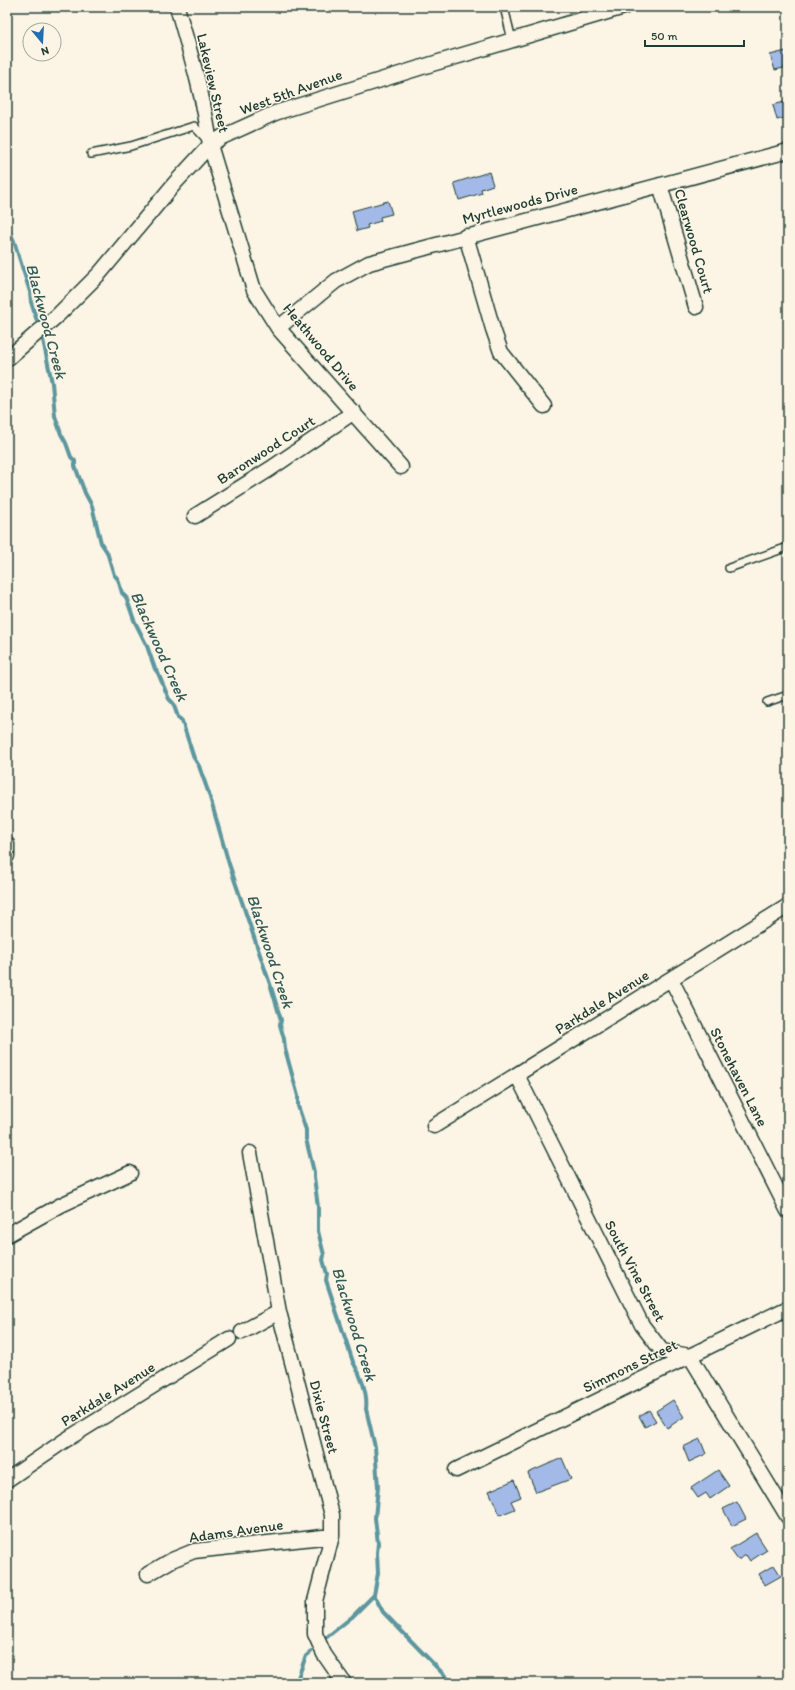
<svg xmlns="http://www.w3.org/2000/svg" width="795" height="1690" font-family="Itim,sans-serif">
	<rect width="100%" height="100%" fill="#fcf5e5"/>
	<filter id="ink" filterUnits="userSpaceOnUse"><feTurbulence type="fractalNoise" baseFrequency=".025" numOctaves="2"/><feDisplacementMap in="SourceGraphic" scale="8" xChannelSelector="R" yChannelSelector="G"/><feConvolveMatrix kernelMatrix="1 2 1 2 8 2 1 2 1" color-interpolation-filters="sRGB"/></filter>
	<g filter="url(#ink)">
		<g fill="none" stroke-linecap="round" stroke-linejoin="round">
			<!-- stream -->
			<path stroke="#5c969e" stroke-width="4" d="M7,226L14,241L30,292L31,302L43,340L52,383L55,416L61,434L66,443L71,457L75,461V466L85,493L92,506L101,543L107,552L114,575L118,579L122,593L126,597L134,620L147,646L155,669L158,673L169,699L173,703L178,717L182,721L194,758L199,766L209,794L229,864L271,987L281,1020L280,1025L284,1039L285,1049L298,1096V1106L306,1130V1139L314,1172V1177L318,1207V1231L324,1255L323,1260L327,1274L326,1280L353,1362C361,1375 368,1394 366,1409L375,1447L378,1487L375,1518L378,1543L377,1553L378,1573L374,1595L383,1612L452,1683
				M327,1637L352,1617L374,1595
				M296,1683L306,1656L311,1652"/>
		</g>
		<!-- building -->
		<path fill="#a3b9e7" stroke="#1f3d34" d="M786,51L788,67L775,70L770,55Z
			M788,101V117L777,120L773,105Z
			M489,172L493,185L481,189L482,193L459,200L454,183Z
			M388,201L392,214L380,217L381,221L367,225L368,228L357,231L352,211Z
			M673,1400L684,1417L667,1428L656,1411Z
			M649,1410L656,1421L645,1427L639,1416Z
			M700,1439L706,1454L689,1462L683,1447Z
			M562,1458L571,1479L536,1492L528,1473Z
			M718,1470L729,1486L710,1499L706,1493L698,1498L691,1488Z
			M514,1480L521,1497L511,1501L515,1509L500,1515L489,1491Z
			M737,1502L746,1519L732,1526L723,1509Z
			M756,1533L767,1550L750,1561L746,1555L738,1560L730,1549Z
			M774,1565L781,1576L765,1585L759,1574Z"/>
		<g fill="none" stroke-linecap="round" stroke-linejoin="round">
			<!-- lane casing -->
			<g stroke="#1f3d34" stroke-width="10">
				<path id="lane" d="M504,7L512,40
					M583,7L585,19
					M91,154L131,146L194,126L208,141
					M729,568L788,547
					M767,702L788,695"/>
			</g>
			<!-- street casing -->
			<g stroke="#1f3d34" stroke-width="17">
				<path id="street" d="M177,7C190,52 204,97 210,145L254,290L278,328L401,467
					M660,185L696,307
					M466,236L493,329L501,352L544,406
					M278,328L336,281L369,263L788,151
					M7,359L58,315L100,273L175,183L210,145L222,137L275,113L432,64L624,7
					M195,516L270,469L354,412
					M7,844V856
					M671,979L788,1211
					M517,1075L642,1325L662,1351L690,1356L788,1517
					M434,1126L788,906
					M250,1153L279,1312L332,1515V1536L315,1601V1634L324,1654L344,1683
					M7,1235L61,1205L130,1173
					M242,1332L279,1312
					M456,1470L788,1308
					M7,1480L64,1441L229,1339
					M148,1574L172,1560L194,1551L332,1536"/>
			</g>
			<!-- lane -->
			<use href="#lane" stroke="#fcf5e5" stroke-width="7"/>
			<!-- street -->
			<use href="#street" stroke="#fcf5e5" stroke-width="14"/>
		</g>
	</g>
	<g text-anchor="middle" stroke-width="3" stroke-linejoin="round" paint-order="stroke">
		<!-- street labels -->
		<g font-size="15" fill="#1f3d34" stroke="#fcf5e5">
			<text transform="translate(213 83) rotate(77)" y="5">Lakeview Street</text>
			<text transform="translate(291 92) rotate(-20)" y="5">West 5th Avenue</text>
			<text transform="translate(520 204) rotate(-15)" y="5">Myrtlewoods Drive</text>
			<text transform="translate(694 241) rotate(74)" y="5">Clearwood Court</text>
			<text transform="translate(321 347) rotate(50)" y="5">Heathwood Drive</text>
			<text transform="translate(266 450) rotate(-33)" y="5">Baronwood Court</text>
			<text transform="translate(602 1002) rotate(-32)" y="5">Parkdale Avenue</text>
			<text transform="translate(739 1077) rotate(63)" y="5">Stonehaven Lane</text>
			<text transform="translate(635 1271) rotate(62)" y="5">South Vine Street</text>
			<text transform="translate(630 1366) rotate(-26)" y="5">Simmons Street</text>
			<text transform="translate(108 1394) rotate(-32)" y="5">Parkdale Avenue</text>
			<text transform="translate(324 1417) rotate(75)" y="5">Dixie Street</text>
			<text transform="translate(236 1531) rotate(-8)" y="5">Adams Avenue</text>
		</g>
		<!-- water labels -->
		<g font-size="16" font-style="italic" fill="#335b57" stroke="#fcf5e5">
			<text transform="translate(47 321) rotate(75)" y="6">Blackwood Creek</text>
			<text transform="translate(160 646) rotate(66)" y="6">Blackwood Creek</text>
			<text transform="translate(271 951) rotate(72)" y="6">Blackwood Creek</text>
			<text transform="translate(355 1324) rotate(73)" y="6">Blackwood Creek</text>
		</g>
	</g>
	<!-- margin -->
	<rect width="795" height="1690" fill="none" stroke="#fcf5e5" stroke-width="24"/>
	<rect x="12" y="12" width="771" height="1666" fill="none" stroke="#1f3d34" stroke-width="1.5" filter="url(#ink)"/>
	<!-- north arrow -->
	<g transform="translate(42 42) rotate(162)"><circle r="19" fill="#fcf5e5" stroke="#a4ab9e"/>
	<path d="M0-3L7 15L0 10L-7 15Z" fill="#1f6fb2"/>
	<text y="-6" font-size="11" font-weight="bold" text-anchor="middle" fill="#1f3d34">N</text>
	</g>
	<!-- scale -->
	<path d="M645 40v6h99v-6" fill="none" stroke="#1f3d34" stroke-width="2"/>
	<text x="651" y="40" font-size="12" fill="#1f3d34" stroke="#fcf5e5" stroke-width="3" paint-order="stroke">50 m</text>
</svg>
